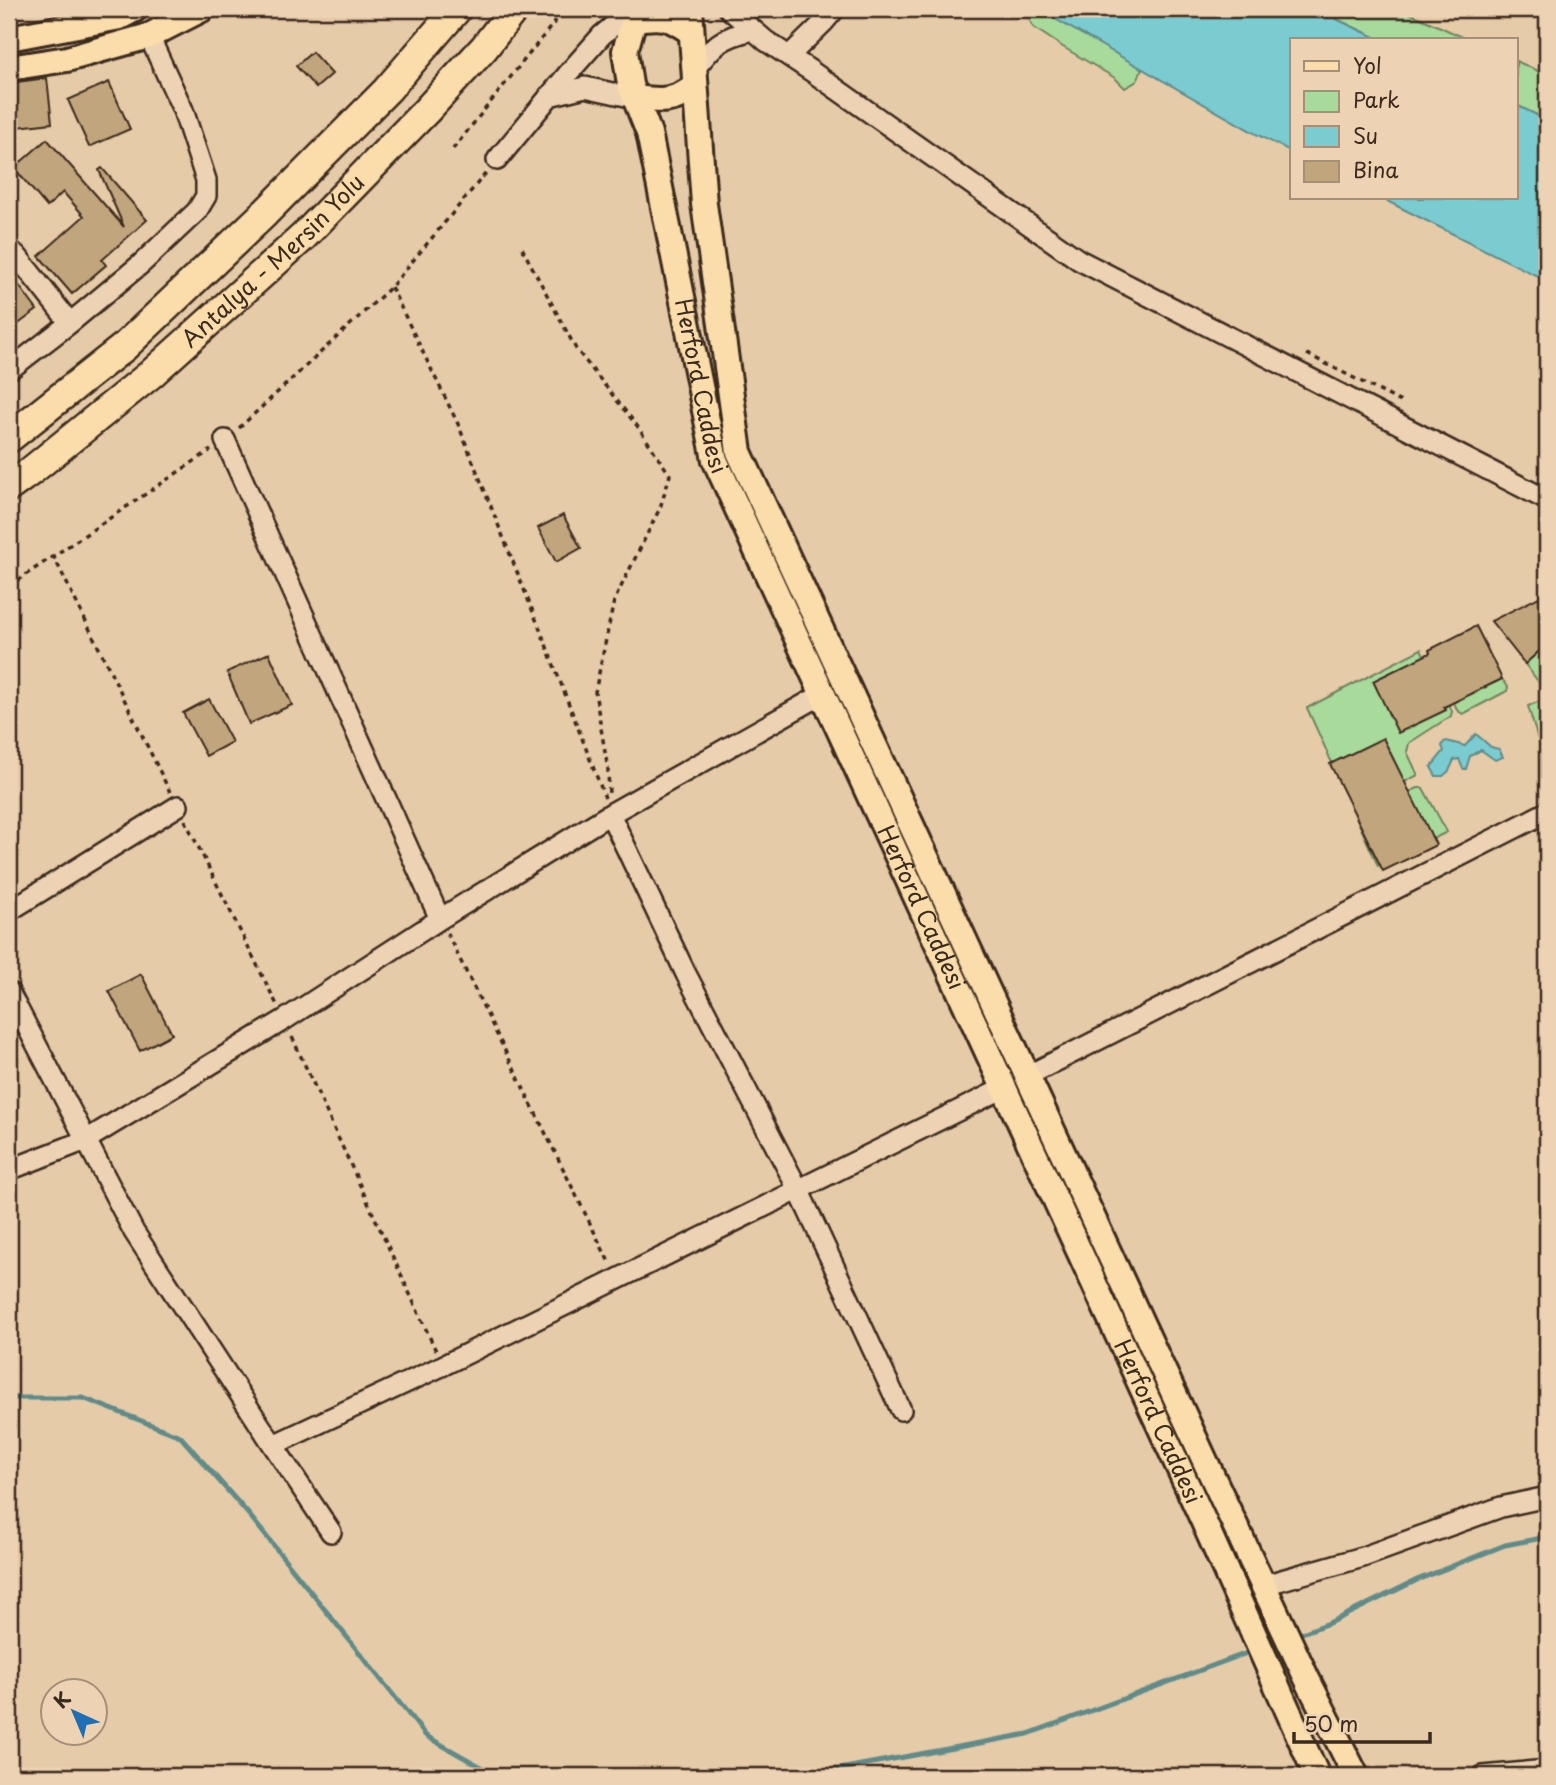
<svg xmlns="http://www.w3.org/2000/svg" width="1556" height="1785" font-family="'Playpen Sans',sans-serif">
	<rect width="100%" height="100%" fill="#e6cba8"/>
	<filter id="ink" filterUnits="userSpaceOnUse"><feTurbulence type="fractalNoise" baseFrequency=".0143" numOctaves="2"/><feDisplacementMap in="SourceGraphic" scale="14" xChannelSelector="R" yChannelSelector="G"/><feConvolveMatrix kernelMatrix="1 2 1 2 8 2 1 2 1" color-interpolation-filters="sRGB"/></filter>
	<g filter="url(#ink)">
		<!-- green -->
		<path fill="#a8da9c" stroke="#72825d" stroke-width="2" d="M1020,9H1038L1142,68L1137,81L1125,88L1115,78L1063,47L1033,27L1026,13Z
			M1315,9H1401L1469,40H1381Z
			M1516,61L1547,75V120L1516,105Z
			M1547,644V688L1544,689L1525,664Z
			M1421,649L1452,711L1451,716L1409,743L1407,752L1418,775L1353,809L1307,708Z
			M1502,679L1508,687L1507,691L1463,714L1457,710L1454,702Z
			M1547,698V740L1539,743L1528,706Z
			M1418,788H1423L1447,832L1378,866L1355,815Z"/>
		<!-- water -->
		<path fill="#7accd1" stroke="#618b89" stroke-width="2" d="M1038,9H1315L1381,40H1292V152L1258,135Z
			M1516,105L1547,120V281L1381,198H1516Z
			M1476,734L1491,747L1499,749L1503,757L1495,760L1481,750L1470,756L1466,769H1463L1459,759L1454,760L1449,771L1443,776H1436L1431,767L1444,751L1442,746L1444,742L1447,741L1465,746Z"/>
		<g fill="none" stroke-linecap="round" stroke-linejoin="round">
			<!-- stream -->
			<path stroke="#618b89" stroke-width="5" d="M9,1398H83L180,1436L250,1516L426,1736L497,1776
				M1294,1636L1329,1623L1417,1580L1505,1545L1547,1537
				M728,1776L834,1770L1028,1734L1255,1650"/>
		</g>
		<!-- building -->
		<path fill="#c1a57c" stroke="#3b2a1e" stroke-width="2" d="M312,52L332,74L316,88L296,66Z
			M47,78L52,123L9,128V83Z
			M109,82L130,129L89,147L68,100Z
			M47,139L124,227L99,170L102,168L147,220L102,260L106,265L72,294L39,256L84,216L63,192L47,207L14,168Z
			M9,272L37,310L9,331Z
			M563,515L581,548L556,562L538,528Z
			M1547,593V644L1525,664L1491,621Z
			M1476,626L1502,679L1444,707L1446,710L1398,733L1373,681L1430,653L1429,650Z
			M269,653L292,705L249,724L227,672Z
			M209,699L232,742L206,756L183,713Z
			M1383,738L1436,845L1383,871L1330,764Z
			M141,974L172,1034L140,1051L109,991Z"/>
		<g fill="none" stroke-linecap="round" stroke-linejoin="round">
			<!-- minor casing -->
			<g stroke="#3b2a1e" stroke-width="24">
				<path id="minor" d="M729,9L766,41L811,71L1079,260L1547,500
					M789,56L823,23L835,9
					M694,70C713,45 722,37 753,30
					M549,96L585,87L635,98
					M497,160L572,69L602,35L614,25L634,19
					M9,249L17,256L70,323L141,264L197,211L206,196V180L183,110L149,36
					M9,370L70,323
					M225,440L440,919
					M610,814L686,974L798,1189L901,1410
					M9,911L178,806
					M9,992L134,1232L273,1445L442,1366L1004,1088
					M1027,1076L1547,812
					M9,1170L86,1140L284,1020L440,919L610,814L823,694
					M273,1445L331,1532
					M1264,1585L1363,1557L1501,1507L1547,1497
					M1483,1776L1547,1770"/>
			</g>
			<!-- major casing -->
			<g stroke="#3b2a1e" stroke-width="30">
				<g id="major">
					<path id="s1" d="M637,9L625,51L630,85L649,133L715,460L1203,1520L1317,1776"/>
					<path d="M690,9L704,204L739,452L1206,1463L1308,1681L1356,1776"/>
					<path d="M634,19C662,15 669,16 691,32"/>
					<path d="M9,38L120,17L135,9"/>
					<path d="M9,68L67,59L149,36L202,9"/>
					<path d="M635,98C660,101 675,103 695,86"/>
				</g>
			</g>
			<!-- highway casing -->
			<g stroke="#3b2a1e" stroke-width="33">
				<g id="highway">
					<path d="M9,438L124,347L265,213L387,90L457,9"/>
					<path id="s2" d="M9,487L31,471L151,374L303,237L426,111L484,48L514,9"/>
				</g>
			</g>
			<!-- path -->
			<path stroke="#3b2a1e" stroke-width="3.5" stroke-dasharray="5 5" stroke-linecap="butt" d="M453,149L565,9
				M522,248L576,349L638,427L670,475L660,508L614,601L595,692L608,770L609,794
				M391,287L458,424L545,642L605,798
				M1307,354L1403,403
				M239,428L391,287L486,173
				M53,555L170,792
				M9,586L211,450
				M185,820L277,1005
				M447,933L609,1262
				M292,1037L436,1351"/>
			<!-- minor -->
			<use href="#minor" stroke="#edd3b4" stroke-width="19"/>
			<!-- major -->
			<use href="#major" stroke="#faddab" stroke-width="24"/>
			<!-- highway -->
			<use href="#highway" stroke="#faddab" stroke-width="28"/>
		</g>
	</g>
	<g text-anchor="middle" stroke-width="5" stroke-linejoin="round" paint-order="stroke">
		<!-- street labels -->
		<g font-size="23" fill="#3b2a1e" stroke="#edd3b4">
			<text dy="8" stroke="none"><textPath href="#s2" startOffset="348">Antalya - Mersin Yolu</textPath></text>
			<text dy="8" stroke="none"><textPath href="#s1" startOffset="388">Herford Caddesi</textPath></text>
			<text dy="8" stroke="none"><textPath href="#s1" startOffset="956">Herford Caddesi</textPath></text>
			<text dy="8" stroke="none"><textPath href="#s1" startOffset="1522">Herford Caddesi</textPath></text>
		</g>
	</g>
	<!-- margin -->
	<rect width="1556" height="1785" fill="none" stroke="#edd3b4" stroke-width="35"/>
	<rect x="18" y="18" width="1521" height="1750" fill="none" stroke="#3b2a1e" stroke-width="2.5" filter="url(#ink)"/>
	<!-- legend -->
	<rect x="1290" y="38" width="228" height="161" fill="#edd3b4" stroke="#a68f78" stroke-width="2"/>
	<rect x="1304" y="61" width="35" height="10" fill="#faddab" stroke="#a68f78" stroke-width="2"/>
	<text x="1353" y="74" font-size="21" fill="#3b2a1e">Yol</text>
	<rect x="1304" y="91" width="35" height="21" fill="#a8da9c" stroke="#a68f78" stroke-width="2"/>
	<text x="1353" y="108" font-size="21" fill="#3b2a1e">Park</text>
	<rect x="1304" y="126" width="35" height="21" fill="#7accd1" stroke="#a68f78" stroke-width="2"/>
	<text x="1353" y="144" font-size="21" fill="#3b2a1e">Su</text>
	<rect x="1304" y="161" width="35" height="21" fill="#c1a57c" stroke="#a68f78" stroke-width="2"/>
	<text x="1353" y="178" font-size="21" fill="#3b2a1e">Bina</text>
	<!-- north arrow -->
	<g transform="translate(74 1712) rotate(316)"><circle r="33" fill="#edd3b4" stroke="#a68f78" stroke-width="2"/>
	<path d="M0-5L12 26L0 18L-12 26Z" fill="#1f6fb2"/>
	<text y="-10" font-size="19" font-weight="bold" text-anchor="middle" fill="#3b2a1e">K</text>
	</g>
	<!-- scale -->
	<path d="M1294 1732v10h136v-10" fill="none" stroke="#3b2a1e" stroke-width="3.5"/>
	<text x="1304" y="1732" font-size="21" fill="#3b2a1e" stroke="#edd3b4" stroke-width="5" paint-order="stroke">50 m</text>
</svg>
